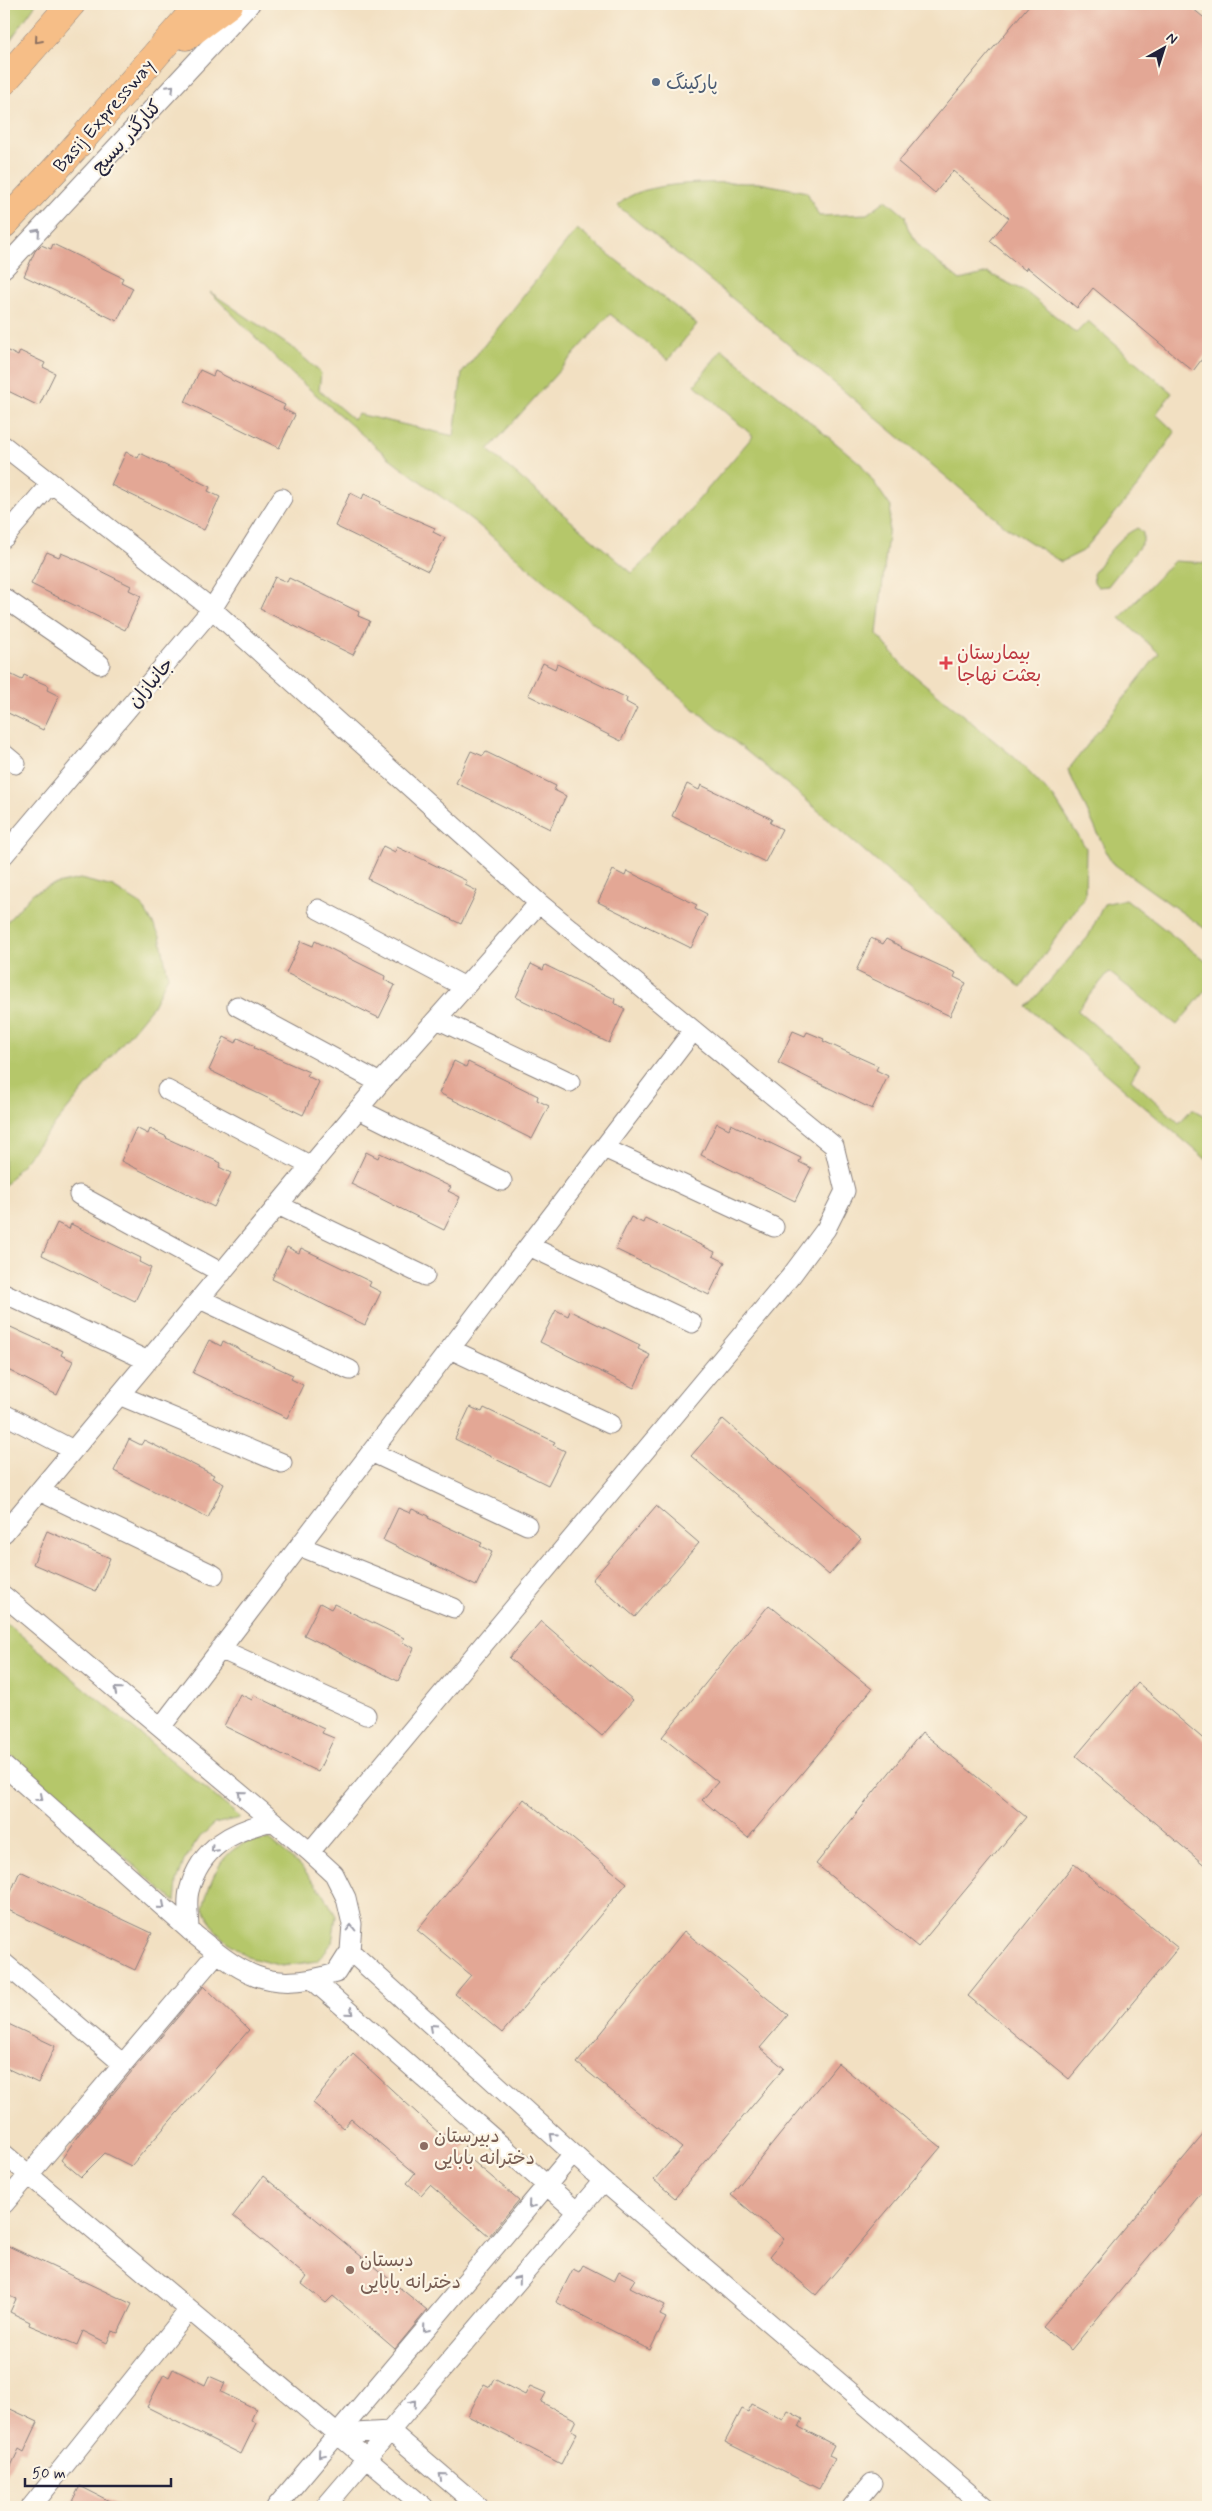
<svg xmlns="http://www.w3.org/2000/svg" width="1212" height="2511" font-family="Mynerve,'Playpen Sans Arabic',sans-serif">
	<rect width="100%" height="100%" fill="#fcf5e5"/>
	<filter id="ink" filterUnits="userSpaceOnUse"><feTurbulence type="fractalNoise" baseFrequency=".02" numOctaves="2"/><feDisplacementMap in="SourceGraphic" scale="10" xChannelSelector="R" yChannelSelector="G"/><feConvolveMatrix kernelMatrix="1 2 1 2 8 2 1 2 1" color-interpolation-filters="sRGB"/></filter>
	<filter id="wash" filterUnits="userSpaceOnUse"><feTurbulence type="fractalNoise" baseFrequency=".0096" numOctaves="4" result="noise"/><feDisplacementMap in="SourceGraphic" scale="20" xChannelSelector="R" yChannelSelector="G"/><feGaussianBlur stdDeviation="1.12" result="paint"/><feColorMatrix in="noise" values="0 0 0 0 0 0 0 0 0 0 0 0 0 0 0 0 0 1.4 0 .05"/><feComposite in="paint" operator="in"/></filter>
	<g filter="url(#wash)">
		<rect width="100%" height="100%" fill="#f2e0c2"/>
		<!-- green -->
		<path fill="#b5c76a" stroke="#6c7452" d="M4,4H36L4,49Z
			M759,183L807,192L819,216L867,214L886,200L905,216C908,245 940,263 960,280L988,273L1026,292L1076,333L1088,321L1172,393L1156,414L1175,432L1140,484L1083,551L1061,562L1005,526L759,320L618,206C638,178 726,183 759,183Z
			M577,229L697,324L668,360L610,314L488,450L632,573L652,554L753,436L695,385L722,349L861,464L891,507L877,634L904,667L1014,757L1054,798L1086,848L1085,896L1021,988L798,793L693,708L476,523L388,457L292,374L210,292L294,349L321,373L319,390L353,419L358,414L454,436L462,373Z
			M1138,528L1143,533V542L1108,586L1098,587L1094,582L1093,574C1104,558 1120,535 1138,528Z
			M1174,561L1208,563V931L1111,862L1068,770L1159,653L1120,618Z
			M80,879L113,887L142,905L160,936L168,976L153,1006L4,1186V925L33,893L52,885Z
			M1126,899L1208,963V987L1177,1025L1109,972L1077,1010L1140,1064L1131,1079L1179,1123L1192,1109L1208,1118V1161L1027,1007L1088,937L1104,904Z
			M4,1621L241,1818L214,1824L200,1837L184,1861L177,1882L175,1902L4,1749Z
			M270,1840L299,1865L323,1893L336,1916L332,1943L317,1961L282,1966L247,1957L217,1933L203,1908C209,1885 218,1855 243,1844C250,1840 262,1841 270,1840Z"/>
		<g id="blocks">
			<!-- building -->
			<path fill="#e3a795" d="M1030,4H1187L1208,21V351L1193,371L1093,288L1077,308L1027,267L1025,270L990,241L1009,218L953,171L935,193L898,162Z
				M53,244L123,278L121,282L133,288L117,321L24,276L35,251L41,245L51,249Z
				M4,349L18,356L20,351L45,363L43,367L55,373L39,406L4,389Z
				M200,370L213,376L215,371L231,379V380L285,405L283,409L295,415L279,448L185,402Z
				M126,452L138,458L140,453L210,487L208,491L220,497L204,530L111,485Z
				M350,493L362,499L364,494L381,502L380,504L435,528L433,532L445,538L428,571L335,526Z
				M47,552L59,557L61,553L78,560L131,586L129,590L141,596L125,630L31,584Z
				M275,577L287,582L289,578L359,612L358,616L370,621L353,655L260,609Z
				M543,663L555,669L557,664L627,698L626,702L637,708L621,741L528,695Z
				M4,671L22,680L24,675L42,683L49,686L47,690L59,696L43,730L4,711Z
				M471,751L483,756L486,752L556,786L554,790L566,796L550,829L456,783Z
				M687,784L699,790L701,785L772,819L770,823L782,829L765,862L672,816Z
				M383,846L395,852L397,847L414,855L467,881L465,885L477,891L461,924L368,879Z
				M613,870L625,876L627,871L697,905L695,909L707,915L691,948L598,902Z
				M871,938L883,944L886,939L902,947L901,948L956,973L954,977L966,983L950,1016L856,971Z
				M301,941L313,946L315,941L385,976L384,980L395,985L379,1018L286,973Z
				M531,964L543,970L545,965L615,999L614,1003L625,1009L609,1043L516,997Z
				M793,1031L805,1036L807,1032L824,1039L823,1041L878,1066L876,1070L888,1076L872,1109L778,1063Z
				M224,1037L236,1043L238,1038L255,1046L254,1048L309,1072L307,1076L319,1082L303,1115L209,1070Z
				M454,1061L466,1067L468,1062L538,1096L537,1100L549,1106L532,1139L439,1093Z
				M717,1123L729,1129L731,1124L801,1158L799,1162L811,1168L795,1201L701,1155Z
				M136,1128L148,1134L150,1129L167,1137L166,1138L221,1163L219,1167L231,1173L214,1207L121,1161Z
				M366,1152L378,1158L380,1153L397,1161L451,1187L448,1191L460,1197L444,1230L351,1184Z
				M631,1217L643,1223L645,1218L715,1252L713,1256L725,1262L709,1295L615,1249Z
				M57,1223L69,1229L71,1224L141,1258L139,1262L151,1268L135,1301L42,1255Z
				M287,1247L299,1253L301,1248L371,1282L369,1286L381,1292L365,1325L272,1279Z
				M556,1310L568,1316L570,1311L640,1345L638,1349L650,1355L634,1388L540,1342Z
				M4,1324L63,1351L61,1355L73,1361L57,1395L4,1368Z
				M209,1340L221,1346L223,1341L239,1349V1350L293,1375L291,1379L303,1385L287,1418L193,1373Z
				M470,1407L482,1412L484,1408L555,1442L553,1445L565,1451L548,1485L455,1439Z
				M723,1419L861,1539L829,1575L691,1456Z
				M129,1439L141,1445L144,1440L214,1475L212,1478L224,1484L208,1518L114,1471Z
				M656,1506L699,1543L635,1617L592,1580Z
				M398,1508L410,1513L412,1509L429,1516L428,1518L482,1543L480,1546L492,1552L476,1586L383,1540Z
				M47,1531L110,1558L96,1591L33,1564Z
				M320,1603L331,1609L334,1604L404,1638L402,1642L414,1648L398,1681L304,1635Z
				M769,1605L872,1689L748,1838L702,1800L718,1782L662,1737Z
				M541,1621L633,1700L602,1736L509,1658Z
				M1138,1683L1208,1743V1868L1076,1756Z
				M240,1694L252,1700L254,1695L324,1729L322,1733L334,1738L318,1772L224,1726Z
				M922,1732L1026,1817L918,1947L816,1864Z
				M524,1799L627,1883L502,2033L455,1994L471,1975L417,1930Z
				M1074,1864L1178,1948L1069,2079L968,1996Z
				M20,1871L152,1933L135,1970L4,1908Z
				M684,1931L788,2015L760,2048L784,2068L675,2198L654,2180L682,2148L577,2063Z
				M204,1986L249,2030L131,2166L105,2153L81,2177L61,2160L79,2134Z
				M4,2022L55,2046L38,2083L4,2067Z
				M353,2054L443,2137L449,2128L468,2142L461,2151L519,2200L489,2236L430,2185L421,2195L407,2183L415,2173L351,2119L343,2128L313,2103Z
				M838,2063L941,2147L816,2295L770,2256L784,2239L731,2195Z
				M1208,2129V2185L1071,2350L1043,2327Z
				M263,2176L427,2310L395,2349L333,2296L326,2303L302,2284L307,2277L233,2216Z
				M4,2244L132,2304L118,2333L112,2331L107,2343L83,2331L77,2345L29,2325L30,2322L10,2312L16,2299L4,2294Z
				M583,2265L614,2281L619,2271L635,2279L630,2287L665,2305L660,2315L666,2318L650,2350L556,2302L573,2269L579,2272Z
				M173,2369L205,2385L209,2376L225,2383L221,2392L256,2409L251,2420L256,2423L241,2454L147,2407L164,2374L169,2377Z
				M494,2379L525,2395L530,2386L546,2393L541,2402L576,2420L571,2430L577,2433L561,2464L468,2416L484,2384L490,2387Z
				M752,2404L783,2420L788,2411L803,2419L799,2427L834,2445L829,2455L835,2458L819,2489L725,2442L742,2409L748,2412Z
				M4,2406L38,2422L24,2452L19,2449L4,2481Z
				M80,2486L121,2507H69Z"/>
		</g>
	</g>
	<g filter="url(#ink)">
		<use href="#blocks" fill-opacity="0" stroke="#8a817e" stroke-width="1"/>
		<g fill="none" stroke-linecap="round" stroke-linejoin="round">
			<!-- street casing -->
			<g stroke="#8a817e" stroke-width="21">
				<path id="street" d="M4,268L250,4
					M4,446L212,609L539,903L834,1146L845,1191L826,1229L791,1276L310,1852
					M4,538L51,483
					M4,598L100,664
					M4,754L16,764
					M4,855L212,609L282,498
					M318,909L465,987
					M237,1006L380,1083
					M437,1019L570,1082
					M167,1090L311,1166
					M358,1109L502,1181
					M604,1148L774,1227
					M79,1195L222,1273
					M278,1205L425,1276
					M529,1246L692,1323
					M4,1293L148,1361
					M200,1299L350,1370
					M450,1349L610,1424
					M119,1395L282,1463
					M4,1414L73,1450
					M371,1452L527,1525
					M39,1491L214,1575
					M4,1533L380,1083L539,903
					M299,1546L454,1608
					M4,1596L310,1852L334,1874L346,1898L352,1924L350,1951L336,1973C266,1994 242,1974 189,1930L4,1766
					M220,1649L366,1715
					M161,1727L693,1031
					M189,1930C189,1918 186,1903 189,1891C200,1847 233,1830 273,1821
					M350,1951L603,2181L985,2507
					M4,1963L123,2064
					M313,1980L576,2211
					M4,2154L424,2507
					M4,2204L217,1953
					M338,2434L390,2431L479,2507
					M31,2507L189,2310
					M276,2507L573,2154
					M325,2507L603,2181
					M852,2507L872,2483"/>
			</g>
			<!-- highway casing -->
			<g stroke="#8a817e" stroke-width="29">
				<path id="highway" d="M186,36L229,4
					M4,81L71,4
					M4,224L64,160L200,4"/>
			</g>
			<!-- street -->
			<use href="#street" stroke="#fff" stroke-width="19"/>
			<!-- highway -->
			<use href="#highway" stroke="#f6be87" stroke-width="28"/>
		</g>
		<!-- one-way arrows -->
		<defs><path id="oneway-chevron" d="M-2-3.5L2.5 0L-2 3.5" fill="none" stroke-width="1.6" stroke-linecap="round" stroke-linejoin="round" transform="scale(1.25)"/></defs>
		<use stroke="#8c7061" href="#oneway-chevron" transform="translate(38 40) rotate(131)"/>
		<g stroke="#9c9ca7">
			<use href="#oneway-chevron" transform="translate(171 88) rotate(-46)"/>
			<use href="#oneway-chevron" transform="translate(37 232) rotate(-48)"/>
			<use href="#oneway-chevron" transform="translate(117 1690) rotate(-140)"/>
			<use href="#oneway-chevron" transform="translate(241 1794) rotate(-140)"/>
			<use href="#oneway-chevron" transform="translate(40 1798) rotate(41)"/>
			<use href="#oneway-chevron" transform="translate(214 1849) rotate(133)"/>
			<use href="#oneway-chevron" transform="translate(162 1906) rotate(41)"/>
			<use href="#oneway-chevron" transform="translate(351 1928) rotate(-90)"/>
			<use href="#oneway-chevron" transform="translate(350 2012) rotate(41)"/>
			<use href="#oneway-chevron" transform="translate(433 2027) rotate(-138)"/>
			<use href="#oneway-chevron" transform="translate(553 2136) rotate(-138)"/>
			<use href="#oneway-chevron" transform="translate(531 2205) rotate(130)"/>
			<use href="#oneway-chevron" transform="translate(518 2279) rotate(-50)"/>
			<use href="#oneway-chevron" transform="translate(426 2329) rotate(130)"/>
			<use href="#oneway-chevron" transform="translate(413 2403) rotate(-50)"/>
			<use href="#oneway-chevron" transform="translate(321 2454) rotate(130)"/>
			<use href="#oneway-chevron" transform="translate(442 2476) rotate(-140)"/>
		</g>
	</g>
	<!-- markers -->
	<circle fill="#5c6f8a" stroke="#fcf5e5" stroke-width="2" cx="656" cy="82" r="5"/>
	<path fill="#e0444e" stroke="#fcf5e5" stroke-width="2" d="M943.5 655.5h5v5h5v5h-5v5h-5v-5h-5v-5h5z"/>
	<g fill="#8d6e63" stroke="#fcf5e5" stroke-width="2">
		<circle cx="424" cy="2146" r="5"/>
		<circle cx="350" cy="2270" r="5"/>
	</g>
	<g text-anchor="middle" stroke-width="4.5" stroke-linejoin="round" paint-order="stroke">
		<!-- service labels -->
		<g font-size="19" fill="#4e5e75" stroke="#fcf5e5" text-anchor="start">
			<text x="666" y="89">پارکینگ</text>
		</g>
		<!-- street labels -->
		<g font-size="19" fill="#22223b" stroke="#fcf5e5">
			<text transform="translate(103 115) rotate(-49)" y="7">Basij Expressway</text>
			<text transform="translate(126 136) rotate(-47)" y="7">کنارگذر بسیج</text>
			<text transform="translate(150 682) rotate(-50)" y="7">جانبازان</text>
		</g>
		<!-- health labels -->
		<g font-size="19" fill="#be3a42" stroke="#fcf5e5" text-anchor="start">
			<text x="957" y="659">بیمارستان<tspan x="957" dy="22">بعثت نهاجا</tspan></text>
		</g>
		<!-- education labels -->
		<g font-size="19" fill="#785e54" stroke="#fcf5e5" text-anchor="start">
			<text x="434" y="2142">دبیرستان<tspan x="434" dy="22">دخترانه بابایی</tspan></text>
			<text x="360" y="2266">دبستان<tspan x="360" dy="22">دخترانه بابایی</tspan></text>
		</g>
	</g>
	<!-- margin -->
	<rect width="1212" height="2511" fill="none" stroke="#fcf5e5" stroke-width="20"/>
	<!-- north arrow -->
	<g transform="translate(1164 48) rotate(39)" stroke="#fcf5e5" stroke-width="4" paint-order="stroke">
	<path d="M0-4L9 19L0 12L-9 19Z" fill="#22223b"/>
	<text y="-8" font-size="14" font-weight="bold" text-anchor="middle" fill="#22223b">N</text>
	</g>
	<!-- scale -->
	<path d="M25 2478v8h146v-8" fill="none" stroke="#22223b" stroke-width="2.5"/>
	<text x="32" y="2478" font-size="15" fill="#22223b" stroke="#fcf5e5" stroke-width="4" paint-order="stroke">50 m</text>
</svg>
